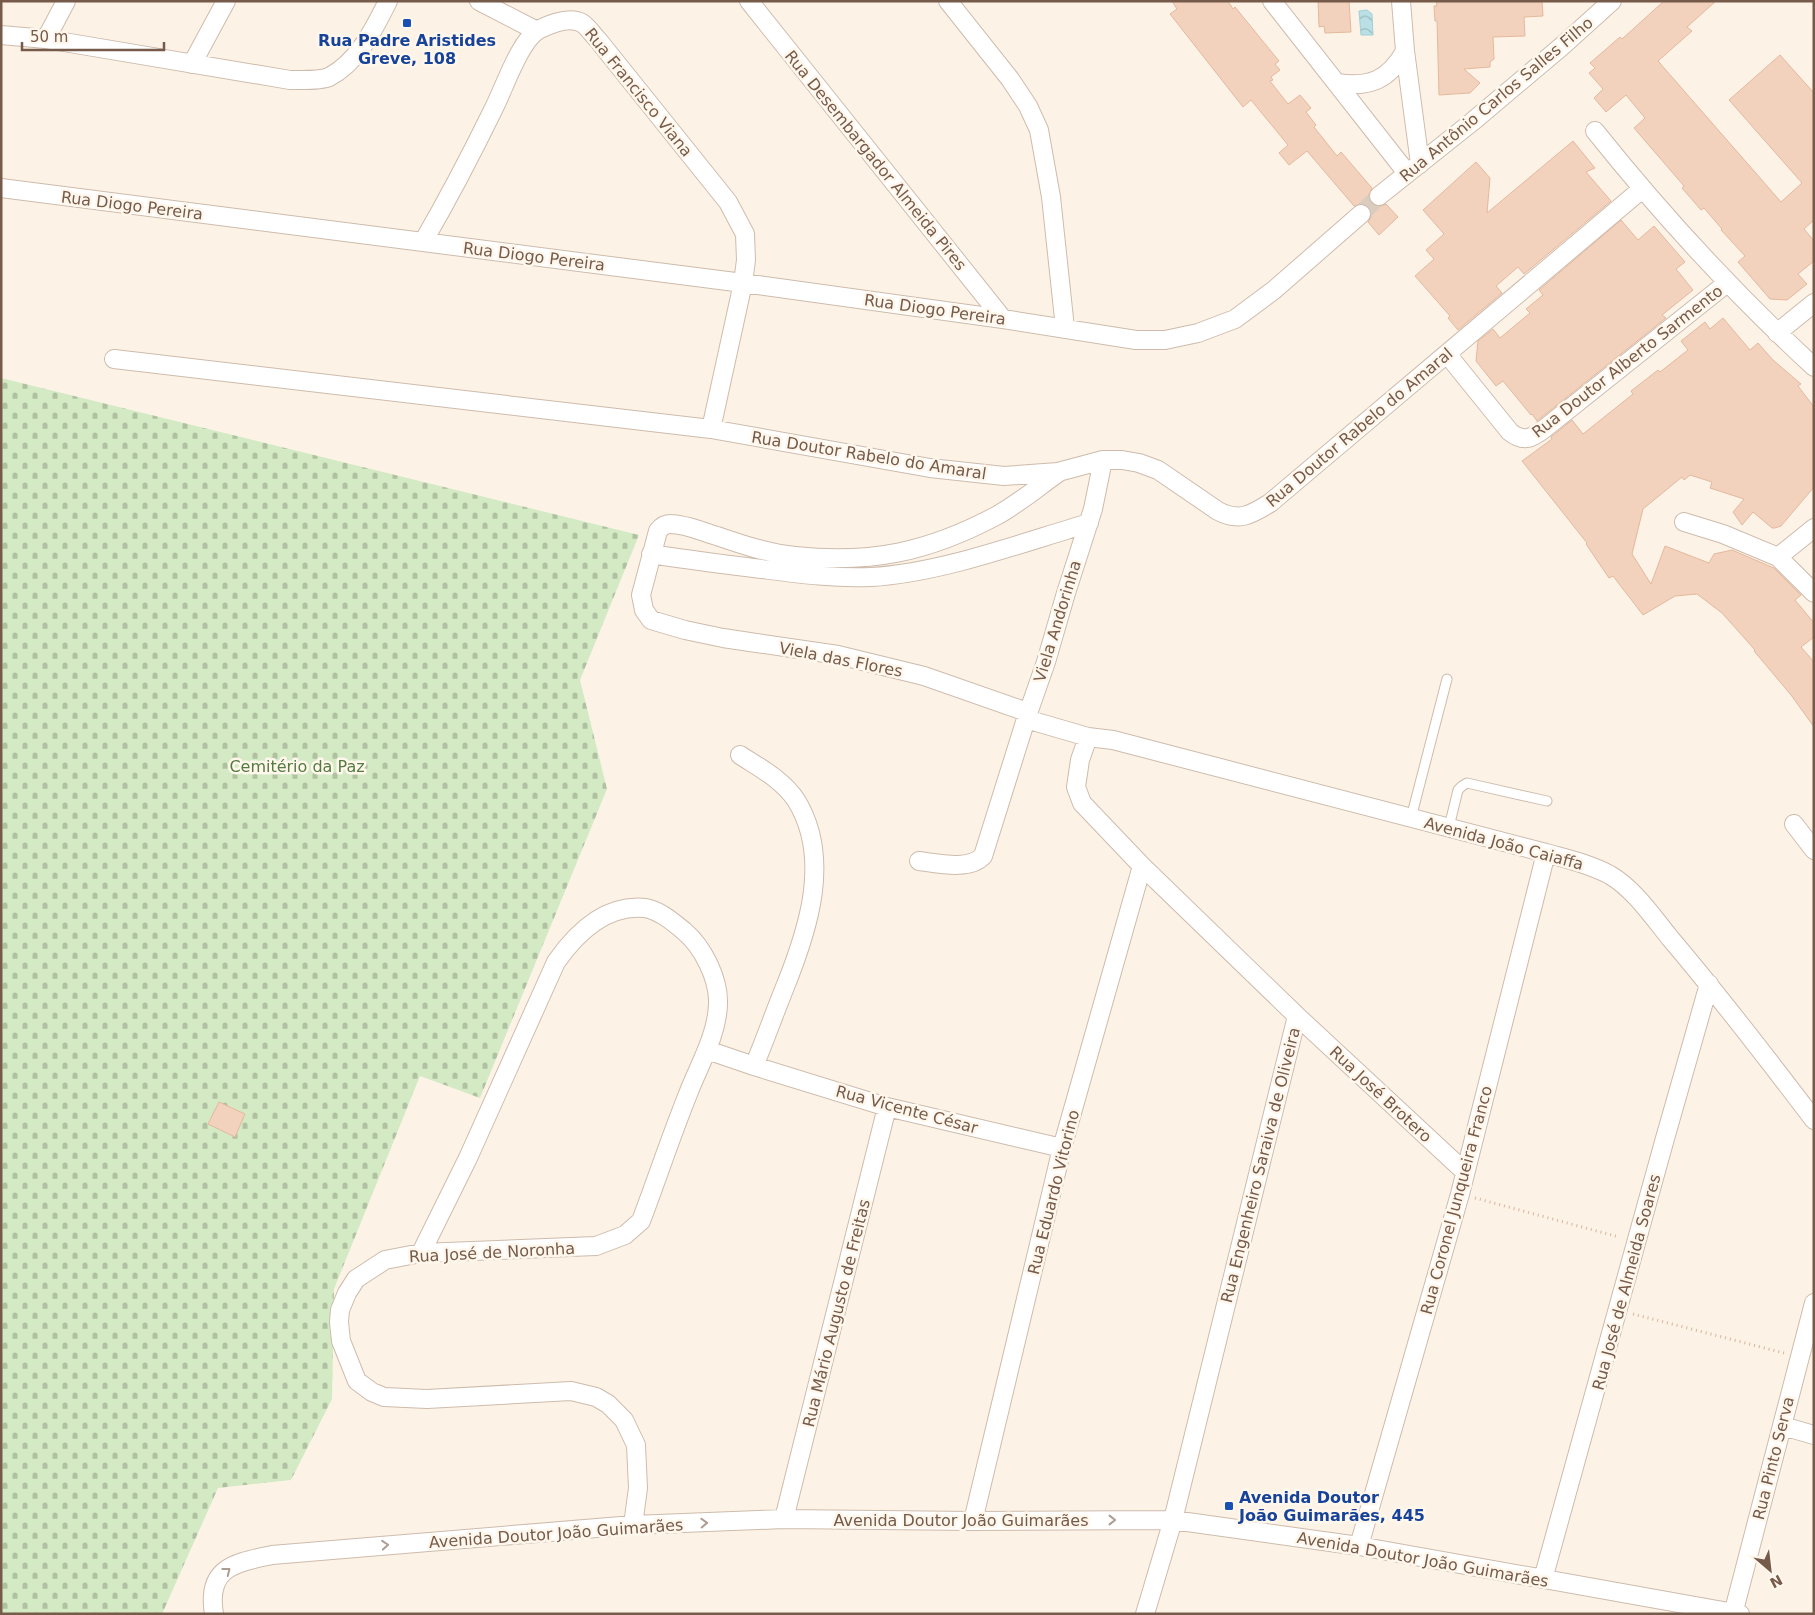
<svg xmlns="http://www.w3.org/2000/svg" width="1815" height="1615" font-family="'DejaVu Sans',sans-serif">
	<defs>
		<pattern id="cemetery-stones" width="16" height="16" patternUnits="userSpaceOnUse" patternTransform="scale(1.25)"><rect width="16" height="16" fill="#d3eac4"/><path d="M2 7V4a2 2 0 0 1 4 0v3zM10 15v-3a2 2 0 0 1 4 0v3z" fill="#b0c1a1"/></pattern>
		<pattern id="water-waves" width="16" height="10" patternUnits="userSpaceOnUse" patternTransform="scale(1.25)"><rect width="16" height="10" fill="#bae0e6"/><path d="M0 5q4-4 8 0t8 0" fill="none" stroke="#9cb9bc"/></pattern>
	</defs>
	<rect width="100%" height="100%" fill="#fcf3e6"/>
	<!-- cemetery -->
	<path fill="url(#cemetery-stones)" d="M1,378L639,535L580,680L607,789L480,1098L420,1076L334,1289L332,1399L291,1480L218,1488L162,1614H1Z"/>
	<!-- water -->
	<path fill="url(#water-waves)" stroke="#a0d0d8" d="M1367,10L1372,14L1373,35H1361L1359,11Z"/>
	<!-- building -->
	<path fill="#f2d2bd" stroke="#e5b89d" d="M1172,1H1228L1233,9L1235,7L1279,61L1275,64L1280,70L1271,77L1273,80L1270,81L1288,104L1300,95L1311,108L1306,112L1316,125L1314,127L1337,156L1341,152L1372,188L1368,197L1370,202L1376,206H1381L1386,204L1398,217L1379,235L1368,222L1371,217L1369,207L1364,204L1354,206L1307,151L1289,165L1279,153L1288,145L1251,100L1243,107L1170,14L1177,9Z
		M1318,1H1349L1351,32L1325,33L1324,26L1319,27Z
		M1436,1H1542L1543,16L1524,17L1525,36L1493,37L1494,59L1490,62V67L1464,69L1480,83L1470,93L1439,95L1437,21H1435L1434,6H1437Z
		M1664,1H1716L1687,27L1692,31L1658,61L1781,202L1802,183L1729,100L1780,55L1814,93V220L1804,229L1814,241V261L1798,274L1807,284L1787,300L1770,299L1738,262L1745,256L1721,230L1722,229L1704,208L1701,210L1682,188L1684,186L1634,128L1645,118L1626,95L1606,112L1594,98L1603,89L1589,73L1595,68L1590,63L1620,37L1622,39Z
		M1573,141L1595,168L1586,172L1611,201L1524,274L1518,267L1496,286L1502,293L1458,330L1448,318L1450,316L1415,276L1434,259L1426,250L1444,234L1423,210L1476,162L1490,178L1487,213Z
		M1621,220L1638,240L1654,226L1685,262L1676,269L1693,290L1662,315L1666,318L1537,421L1532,414L1531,415L1503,381L1496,386L1476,361L1478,341L1493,329L1500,338L1530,313L1526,309L1543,295L1539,290Z
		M1723,318L1750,350L1758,343L1773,360L1801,384L1798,386L1814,407V487L1781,526L1775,528H1772L1753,512L1742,525L1733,512L1744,499L1710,488L1712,482L1690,475L1684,480L1682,477L1643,509L1632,554L1651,584L1665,546L1709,563L1714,554L1732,550L1774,568L1801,595L1795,600L1814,623V637L1801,647L1814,662V727L1791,695L1754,651L1755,650L1722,613L1697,594L1675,596L1643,615L1613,576L1609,578L1586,544L1587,543L1522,461L1552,439L1551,437L1572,420L1583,434L1633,394L1631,391L1658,370L1660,372L1688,350L1681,341L1705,322L1710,329Z
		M219,1102L245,1114L235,1137L208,1124Z"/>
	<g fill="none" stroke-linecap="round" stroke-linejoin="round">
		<!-- street-tunnel -->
		<path stroke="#dacdbf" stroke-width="18" stroke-dasharray="18 9" stroke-linecap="butt" d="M1361,214L1379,196"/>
		<!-- lane casing -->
		<g stroke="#cebbac" stroke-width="11">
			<path id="lane" d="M1411,818L1447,679
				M1449,827L1458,790L1462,786L1467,783L1547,801"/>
		</g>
		<!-- street casing -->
		<g stroke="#cebbac" stroke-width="20">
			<path id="street" d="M479,1L537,31
				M749,1L1003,319
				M948,1L1010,79L1028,106L1039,130L1051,197L1065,328
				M1272,1L1407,173
				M1401,1L1405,51L1420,164
				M1,35L46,39L290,80C300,80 320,81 329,77C358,62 374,29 388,1
				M46,39L66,1
				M192,64L226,1
				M1337,83C1369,88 1389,80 1405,51
				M1595,131C1662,215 1735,294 1814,367
				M1,188L743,283L1003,319L1136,340H1165L1198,333L1235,319L1274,290L1361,214
				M1379,196L1472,122L1561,47L1612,1
				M423,242C448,199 471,155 493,110C504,89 519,42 538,30C550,24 569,16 582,23C588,27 593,35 598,40L728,202L745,234L746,260L743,283L711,429
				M1777,333L1814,303
				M1447,354L1510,432C1524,443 1532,438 1544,429L1727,283
				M114,359L711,429L930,468L1004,476L1058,472L1103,460H1122L1139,463L1158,470L1218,511C1239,522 1251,515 1270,503L1642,189
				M1103,460L1093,509L1066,593L1046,662L1026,719L1088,737L1113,740L1546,853C1567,859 1590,864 1610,875C1634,889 1653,917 1670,938C1720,997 1767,1058 1814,1120
				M1684,522L1723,534L1778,557L1814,593
				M651,554C683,559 714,563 746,567C787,572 829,579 871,577C941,573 1021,543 1089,523
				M1778,557L1814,528
				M1027,712L924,676L838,655L723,638L685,630L651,620L644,610L641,595L658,531C661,527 665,524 670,524C686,524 703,532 717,536C743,545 767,553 795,556C871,564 928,552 996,516C1018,504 1038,487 1058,473
				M1088,737L1080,760L1076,787L1082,803L1142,866L1297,1016L1173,1520L1145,1614
				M1794,824L1814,850
				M919,861C937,863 969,871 983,856L1026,719
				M1297,1016L1465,1172
				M707,1050L754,1066C765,1040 774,1014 785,987C808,930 832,858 796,800C783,780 760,768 740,755
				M754,1066L887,1107L1062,1148
				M421,1253L468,1158L556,962C577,932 606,904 645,908C659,910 673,922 684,931C703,947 719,979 718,1004C717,1036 699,1065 688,1094C671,1136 657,1179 641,1221L625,1235L596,1246L421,1253L385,1260L356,1279L347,1293L340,1310L339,1322L341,1341L357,1381L372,1392L384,1397L427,1399L571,1391L596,1397L608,1404L624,1420L636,1445L638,1488L633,1525
				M1783,1426L1814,1435
				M784,1519L887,1107
				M973,1521L1062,1148L1142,866
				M1359,1546L1460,1194L1546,853
				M1543,1579L1664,1142L1709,984
				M214,1614C206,1567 235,1563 272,1555L633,1525L784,1519L973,1521L1173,1520L1359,1546L1740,1614
				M1733,1614L1814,1303"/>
		</g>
		<!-- path -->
		<path stroke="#d7b5a0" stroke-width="3" stroke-dasharray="1 4" stroke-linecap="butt" d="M1475,1198L1619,1237
			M1633,1314L1784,1353"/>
		<!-- lane -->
		<use href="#lane" stroke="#fff" stroke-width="9"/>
		<!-- street -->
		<use href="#street" stroke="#fff" stroke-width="18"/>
	</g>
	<!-- one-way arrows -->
	<defs><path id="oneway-chevron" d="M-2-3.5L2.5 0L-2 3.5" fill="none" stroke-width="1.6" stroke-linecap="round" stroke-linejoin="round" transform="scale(1.25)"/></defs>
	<g stroke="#ad9c92">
		<use href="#oneway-chevron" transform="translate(1112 1520)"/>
		<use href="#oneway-chevron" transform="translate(704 1523) rotate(-2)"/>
		<use href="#oneway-chevron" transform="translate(385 1545) rotate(-5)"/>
		<use href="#oneway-chevron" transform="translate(227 1571) rotate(-38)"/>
	</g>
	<!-- markers -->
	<g fill="#1a4fb4" stroke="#fff7ec" stroke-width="2">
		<rect x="402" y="18" width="10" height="10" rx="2.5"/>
		<rect x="1224" y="1501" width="10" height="10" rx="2.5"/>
	</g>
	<g text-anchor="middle" stroke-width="5" stroke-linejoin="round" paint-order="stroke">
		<!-- transit labels -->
		<g font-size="16" font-weight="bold" fill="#164399" stroke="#fff7ec">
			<text x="407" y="46">Rua Padre Aristides<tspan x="407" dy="18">Greve, 108</tspan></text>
			<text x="1239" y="1503" text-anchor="start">Avenida Doutor<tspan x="1239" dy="18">João Guimarães, 445</tspan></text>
		</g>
		<!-- street labels -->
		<g font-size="16" fill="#765a4a" stroke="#fff7ec">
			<text transform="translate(639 92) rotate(51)" y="6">Rua Francisco Viana</text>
			<text transform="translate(1496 99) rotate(-40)" y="6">Rua Antônio Carlos Salles Filho</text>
			<text transform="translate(876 160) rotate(51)" y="6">Rua Desembargador Almeida Pires</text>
			<text transform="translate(132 205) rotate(7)" y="6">Rua Diogo Pereira</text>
			<text transform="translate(534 256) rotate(7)" y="6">Rua Diogo Pereira</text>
			<text transform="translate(935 309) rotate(8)" y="6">Rua Diogo Pereira</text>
			<text transform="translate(1627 361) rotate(-38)" y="6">Rua Doutor Alberto Sarmento</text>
			<text transform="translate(1359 427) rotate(-40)" y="6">Rua Doutor Rabelo do Amaral</text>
			<text transform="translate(869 455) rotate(9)" y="6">Rua Doutor Rabelo do Amaral</text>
			<text transform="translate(1057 621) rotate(-73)" y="6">Viela Andorinha</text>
			<text transform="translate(841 659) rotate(11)" y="6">Viela das Flores</text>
			<text transform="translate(1504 843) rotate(15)" y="6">Avenida João Caiaffa</text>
			<text transform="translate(1381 1094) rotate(43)" y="6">Rua José Brotero</text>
			<text transform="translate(907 1109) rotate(15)" y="6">Rua Vicente César</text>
			<text transform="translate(1260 1165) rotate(-76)" y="6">Rua Engenheiro Saraiva de Oliveira</text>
			<text transform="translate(1053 1192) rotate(-76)" y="6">Rua Eduardo Vitorino</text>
			<text transform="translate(1456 1200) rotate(-75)" y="6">Rua Coronel Junqueira Franco</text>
			<text transform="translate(492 1252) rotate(-3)" y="6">Rua José de Noronha</text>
			<text transform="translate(1626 1282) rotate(-75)" y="6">Rua José de Almeida Soares</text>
			<text transform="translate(836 1313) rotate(-76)" y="6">Rua Mário Augusto de Freitas</text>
			<text transform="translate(1773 1458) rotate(-76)" y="6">Rua Pinto Serva</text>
			<text x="961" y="1526">Avenida Doutor João Guimarães</text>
			<text transform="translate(556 1533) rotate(-4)" y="6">Avenida Doutor João Guimarães</text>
			<text transform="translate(1423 1559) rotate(10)" y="6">Avenida Doutor João Guimarães</text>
		</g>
		<!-- park labels -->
		<g font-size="16" fill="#547c42" stroke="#fff7ec">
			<text x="297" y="772">Cemitério da Paz</text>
		</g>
	</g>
	<!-- border -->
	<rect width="1815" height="1615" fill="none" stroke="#765a4a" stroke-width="5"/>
	<!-- north arrow -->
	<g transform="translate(1770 1570) rotate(152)" stroke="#fff7ec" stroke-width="4" paint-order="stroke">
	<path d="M0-4L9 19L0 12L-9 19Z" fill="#765a4a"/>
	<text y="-8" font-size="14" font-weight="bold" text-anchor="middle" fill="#765a4a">N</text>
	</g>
	<!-- scale -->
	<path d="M22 42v8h142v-8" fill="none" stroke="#765a4a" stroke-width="2.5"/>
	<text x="30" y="42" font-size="15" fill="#765a4a" stroke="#fff7ec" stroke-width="4" paint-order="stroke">50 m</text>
</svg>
